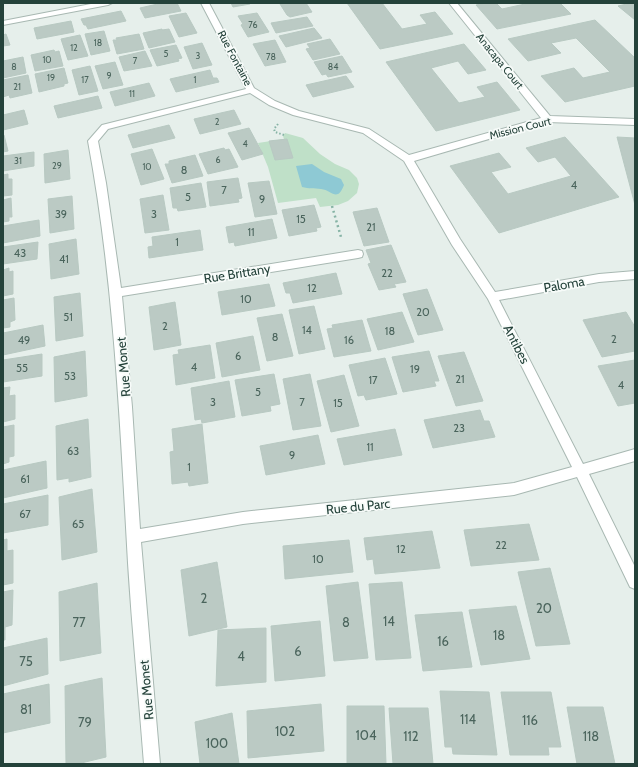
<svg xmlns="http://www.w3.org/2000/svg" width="638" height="767" font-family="Cabin,sans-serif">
	<rect width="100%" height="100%" fill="#e6efeb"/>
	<!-- green -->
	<path fill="#bfe0c8" d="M285,133L303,138L320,154L335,164L349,170L357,178L359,184L357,193L348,201L338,205L320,207L316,198L278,203L268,167L258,143L284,139L283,136Z"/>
	<!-- water -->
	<path fill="#8ec9d4" d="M312,164L324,172L341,179L344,185C337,203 332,190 321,189C314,188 309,189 302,187L296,166Z"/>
	<!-- building -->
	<path fill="#bbcac4" stroke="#b8c9c2" d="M162,3H177L181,11L145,18L140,8Z
		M231,3H249L250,4L233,7Z
		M286,3H306L312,12L290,17L287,15L280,4Z
		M347,3H382L402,29L427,24L420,15L435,12L453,34L380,49Z
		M485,3H496L502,9L525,4L524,3H560L571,14L497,29L476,5Z
		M631,3H635V20L618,6Z
		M121,11L126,21L88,29L86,25H84L81,19Z
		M186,13L197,33L179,37L169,16Z
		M257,13L269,32L248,37L241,25L243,24L238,16Z
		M307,17L313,26L276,33L271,23Z
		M595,20L635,58V86L565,102L541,76L574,68L583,78L610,72L576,38L551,43L561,53L528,61L508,39Z
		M71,21L74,32L37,39L34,28Z
		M314,28L322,38L286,47L279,36Z
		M162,29V30L169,29L175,42L149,48L143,33Z
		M104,31L110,51L91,55L85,34Z
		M6,34L10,45L3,46V35Z
		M139,34L144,49L117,54L113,40H117L116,38Z
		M80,35L88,56L68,60L61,39Z
		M330,39L340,54L313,60L306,49L310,48L307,44Z
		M275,40L286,62L265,66L253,44Z
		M202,43L212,65L193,69L184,47Z
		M464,44L486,70L468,74L458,61L431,68L459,103L485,97L477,87L497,82L520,110L436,131L386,62Z
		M176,45L182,58L178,59L179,61L157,66L150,50Z
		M54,50L55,52L59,51L63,66L35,71L31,55Z
		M145,51L152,66L124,71L119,57Z
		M342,56L352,72L328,77L326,74L322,75L314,62Z
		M23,57L26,73L3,78V61Z
		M115,62L123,85L103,89L95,66Z
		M90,66L98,91L79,95L72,70Z
		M64,68L68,83L64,84V86L39,92L35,74Z
		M210,70L213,78H217L219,82L176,92L170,79Z
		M28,75L32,93L10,98L9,95L3,97V80Z
		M346,76L354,87L313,97L306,85Z
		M149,83L155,96L115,106L110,92Z
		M98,96L102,108L58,118L54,106Z
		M24,110L28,124L3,130V115Z
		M234,110L241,124L200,134L194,119Z
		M169,125L175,138L133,148L128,135Z
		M249,128L263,154L242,160L228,133Z
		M4,135L8,151L3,152V136Z
		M565,137L619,197L499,233L450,166L499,153L511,167L491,172L508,194L571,176L555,157L538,162L526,148Z
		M617,137L635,138V205Z
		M287,139L293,158L275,160L269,141Z
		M224,148L225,150L229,149L238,167L208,174L199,154Z
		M152,149L164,179L141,185L131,154Z
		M68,150L70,179L45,183L44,154Z
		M34,152V166L3,171V156Z
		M195,155L203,176L172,183L165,164H169V161Z
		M8,174V179H12V195L3,196V175Z
		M238,178L242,198L238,199L239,202L210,206L207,182Z
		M269,181L277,214L255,217L248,183Z
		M201,183L206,207L178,211L177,208H173L170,188Z
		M163,195L169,230L145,233L140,199Z
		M72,196L74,229L50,233L48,199Z
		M11,198L12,217H9V221L3,222V200Z
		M314,205L321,227L316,228L317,231L289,236L282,210Z
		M377,208L389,242L364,246L353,212Z
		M272,219L277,238L235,246L234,242L229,243L226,227Z
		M39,220L40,236L3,243V226Z
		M200,230L203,250L149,258L148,247L153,246L152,237Z
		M76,239L79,274L51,279L49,244Z
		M38,242L37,259L3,264V247Z
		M391,245L406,282L394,284L396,287L379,290L368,264L371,263L366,250Z
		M9,268V272L13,271V294L3,296V270Z
		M336,273L342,294L293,303L290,293H286L283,283Z
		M269,284L275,306L222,315L218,292Z
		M427,289L443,330L418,335L403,294Z
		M80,293L83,336L56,341L54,297Z
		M14,298L15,320L10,322V327L3,328V300Z
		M175,302L181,345L154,350L149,307Z
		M314,306L325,349L299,354L289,310Z
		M402,312L414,342L378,350L367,319Z
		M626,312L635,327V351L602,357L583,320Z
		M282,314L293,356L267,361L257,318Z
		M362,320L371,351L334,357L327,329L333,328L332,325Z
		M43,325L45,346L3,355V333Z
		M253,336L260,370L222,377L216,343Z
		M210,345L215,378L176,385L173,355L179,354L178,350Z
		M85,351L87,396L55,402L54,357Z
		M429,351L439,381H434L436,386L403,392L392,357Z
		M464,352L483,401L456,406L438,356Z
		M42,354V376L3,382V360Z
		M385,358L397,394L366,400L364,395L358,396L349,365Z
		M635,360V403L618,406L598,366Z
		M274,374L280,404L270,406L271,411L242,416L235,380Z
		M310,374L321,426L293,430L283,379Z
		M344,375L359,426L331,432L317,381Z
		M229,381L235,417L202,423L201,419L195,420L191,388Z
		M10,387L9,396L15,395V419L3,422V388Z
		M480,410L484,421H489L495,437L433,448L424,420Z
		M88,419L91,477L69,482V478L57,480L56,426Z
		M202,424L208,483L189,486L188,482L172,484L170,452L174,451L172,429Z
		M14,425V456L9,457V462L3,464V427Z
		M395,429L402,455L344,465L337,439Z
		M318,435L325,464L266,475L260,446Z
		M46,461L47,488L3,498V470Z
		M92,489L97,552L62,560L59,497Z
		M48,495V525L3,533V504Z
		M529,524L539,560L471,566L464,530Z
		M432,531L440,568L375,574L373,559L367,560L364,538Z
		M7,539V551L13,550V583L3,585V540Z
		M349,540L353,572L285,579L283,546Z
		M217,562L227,627L189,636L181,570Z
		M550,568L570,644L536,646L518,572Z
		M358,582L368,658L334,661L326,586Z
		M402,582L411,658L376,660L369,584Z
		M97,583L101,653L60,661L59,592Z
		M13,590L12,625L5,627V640H3V592Z
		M516,606L530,659L481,665L469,610Z
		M462,612L472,667L423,671L415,615Z
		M320,621L325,676L275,681L271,626Z
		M266,628V682L216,686L218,630Z
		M47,638L48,674L3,686V648Z
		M102,678L106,757L77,764H66L65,686Z
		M49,684L50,723L3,733V694Z
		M440,691L489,692L497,755L453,754L452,747H445Z
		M501,692H551L561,747H548L549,755H510Z
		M321,704L324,751L248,758L247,711Z
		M347,706H384L386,764H347Z
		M567,707H603L615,764H577Z
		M389,708H428L433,764H393Z
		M232,713L239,764H200L195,722Z"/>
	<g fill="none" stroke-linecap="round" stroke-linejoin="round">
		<!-- minor casing -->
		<g stroke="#a8b8b2" stroke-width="2">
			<path id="minor" d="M96,3H112L108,5L3,25V21Z
				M201,3H209L254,88L275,101L299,111L369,129L409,155L541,118L449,3H457L550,116L635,119V125L547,122L414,161L460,239L495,292L599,274L635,271V279L599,282L499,300L583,464L635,449V461L589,474L635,567V589L630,587L577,477L514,495L243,524L141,542L160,764H144C139,697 132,630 128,563C120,422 114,281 88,141L102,125L246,89ZM250,93L269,105L293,115L363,133L404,161L452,245L488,299L572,467L514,483L243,512L140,529L132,407L122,296L358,258L362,257L363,254L362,251L358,250L121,288L106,183L98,141L108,129Z"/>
		</g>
		<!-- path-far1 -->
		<path stroke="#86b3a5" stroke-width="2" stroke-dasharray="1.5 2" stroke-linecap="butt" d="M278,124L274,129L275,132L284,135"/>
		<!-- path -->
		<path stroke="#86b3a5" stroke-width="2.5" stroke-dasharray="2 3" stroke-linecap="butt" d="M332,206L341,237"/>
		<!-- minor -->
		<use href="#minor" fill="#fff" fill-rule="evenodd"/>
	</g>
	<g text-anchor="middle" stroke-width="3.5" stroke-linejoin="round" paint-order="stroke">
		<!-- far-number labels -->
		<g font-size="9" fill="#4a645c">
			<text x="253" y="28">76</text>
			<text x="98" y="46">18</text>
			<text x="74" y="51">12</text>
			<text x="166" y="57">5</text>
			<text x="198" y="59">3</text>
			<text x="271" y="60">78</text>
			<text x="47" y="63">10</text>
			<text x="135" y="64">7</text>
			<text x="14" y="70">8</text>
			<text x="333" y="70">84</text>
			<text x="109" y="79">9</text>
			<text x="51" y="81">19</text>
			<text x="85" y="83">17</text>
			<text x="195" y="83">1</text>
			<text x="17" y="90">21</text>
			<text x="132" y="97">11</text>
			<text x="217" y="125">2</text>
			<text x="245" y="147">4</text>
			<text x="218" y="163">6</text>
			<text x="18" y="164">31</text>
			<text x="57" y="169">29</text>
			<text x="147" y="170">10</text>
		</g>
		<!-- far-street labels -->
		<g font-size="11" fill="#24423a" stroke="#f7fbf9">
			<text transform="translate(235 58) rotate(62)" y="4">Rue Fontaine</text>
			<text transform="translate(500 61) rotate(51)" y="4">Anacapa Court</text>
			<text transform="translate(520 128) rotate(-14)" y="4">Mission Court</text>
		</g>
		<!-- number labels -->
		<g font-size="11" fill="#4a645c">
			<text x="184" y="174">8</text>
			<text x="574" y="189">4</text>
			<text x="224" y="194">7</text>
			<text x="188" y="201">5</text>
			<text x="262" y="203">9</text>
			<text x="61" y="218">39</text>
			<text x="154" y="218">3</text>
			<text x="301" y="223">15</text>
			<text x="371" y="231">21</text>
			<text x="251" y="236">11</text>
			<text x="177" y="246">1</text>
			<text x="20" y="257">43</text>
			<text x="64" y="263">41</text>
			<text x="387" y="277">22</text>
			<text x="312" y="292">12</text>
			<text x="246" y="303">10</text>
			<text x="423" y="316">20</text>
			<text x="68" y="321">51</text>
			<text x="165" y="330">2</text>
			<text x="307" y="334">14</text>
			<text x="390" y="335">18</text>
			<text x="275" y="341">8</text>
			<text x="614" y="343">2</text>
			<text x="24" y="344">49</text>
			<text x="349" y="344">16</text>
			<text x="238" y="360">6</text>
			<text x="194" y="371">4</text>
			<text x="22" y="372">55</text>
			<text x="415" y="373">19</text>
			<text x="70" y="380">53</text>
			<text x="460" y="383">21</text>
			<text x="373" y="384">17</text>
			<text x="621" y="389">4</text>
			<text x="258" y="396">5</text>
			<text x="213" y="406">3</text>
			<text x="302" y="406">7</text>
			<text x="338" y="407">15</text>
			<text x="459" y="432">23</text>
			<text x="370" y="451">11</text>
			<text x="73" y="455">63</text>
			<text x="292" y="459">9</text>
			<text x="189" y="471">1</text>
			<text x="25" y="483">61</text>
			<text x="25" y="518">67</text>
			<text x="78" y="528">65</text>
			<text x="501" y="549">22</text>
			<text x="401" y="553">12</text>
			<text x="318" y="563">10</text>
		</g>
		<!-- street labels -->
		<g font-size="13" fill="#24423a" stroke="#f7fbf9">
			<text transform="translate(237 273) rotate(-9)" y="5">Rue Brittany</text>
			<text transform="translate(564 284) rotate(-10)" y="5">Paloma</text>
			<text transform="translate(517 344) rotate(63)" y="5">Antibes</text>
			<text transform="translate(123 367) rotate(-95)" y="5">Rue Monet</text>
			<text transform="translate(358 506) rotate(-6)" y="5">Rue du Parc</text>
			<text transform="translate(146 690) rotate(-95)" y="5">Rue Monet</text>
		</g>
		<!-- near-number labels -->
		<g font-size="13" fill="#4a645c">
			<text x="204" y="603">2</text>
			<text x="544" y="613">20</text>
			<text x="389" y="626">14</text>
			<text x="79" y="627">77</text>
			<text x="346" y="627">8</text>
			<text x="499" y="640">18</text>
			<text x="443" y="646">16</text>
			<text x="298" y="656">6</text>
			<text x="241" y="661">4</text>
			<text x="26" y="666">75</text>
			<text x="26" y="714">81</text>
			<text x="468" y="724">114</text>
			<text x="530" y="725">116</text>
			<text x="85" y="727">79</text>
			<text x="285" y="736">102</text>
			<text x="366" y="740">104</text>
			<text x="411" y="741">112</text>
			<text x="591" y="741">118</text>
			<text x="217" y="748">100</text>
		</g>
	</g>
	<!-- border -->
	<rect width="638" height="767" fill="none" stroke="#24423a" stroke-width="8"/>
</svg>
